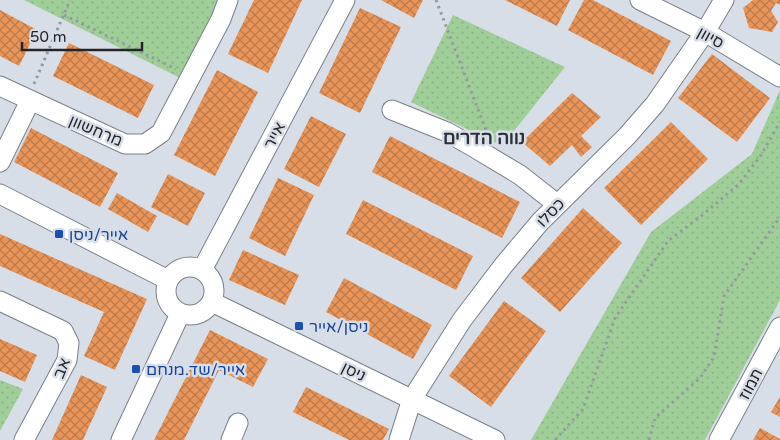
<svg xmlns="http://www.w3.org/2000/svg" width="780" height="440" font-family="'Varela Round','Noto Sans Hebrew',sans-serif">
	<defs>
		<pattern id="park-dots" width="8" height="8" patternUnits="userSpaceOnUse" patternTransform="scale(1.25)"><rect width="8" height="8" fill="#9fce98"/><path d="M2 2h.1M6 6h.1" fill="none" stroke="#89b183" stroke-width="1.8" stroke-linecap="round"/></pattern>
		<pattern id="building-cross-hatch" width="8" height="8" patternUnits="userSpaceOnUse" patternTransform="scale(1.25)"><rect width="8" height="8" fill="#e99559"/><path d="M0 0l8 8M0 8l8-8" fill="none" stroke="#bc794a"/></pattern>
	</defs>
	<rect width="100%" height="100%" fill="#d8dee8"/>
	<!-- park -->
	<path fill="url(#park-dots)" d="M24,0H227L188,82Z
		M453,15L565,67L502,146L411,102Z
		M780,90V300L705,440H531L651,232L752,154Z
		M0,380L23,389L0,431Z"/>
	<!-- building -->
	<path fill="url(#building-cross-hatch)" d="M254,0H302L268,73L228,54Z
		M381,0H423L414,18Z
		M505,0H570L557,26Z
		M584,0H593L671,41L653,75L568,30Z
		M753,0H780V5L776,3L771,11L778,22L772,32L749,28L743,8Z
		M360,8L401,27L360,113L319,93Z
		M0,10L37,30L19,66L0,56Z
		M69,43L154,85L138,118L53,76Z
		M712,54L770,98L737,142L678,98Z
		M217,70L258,92L215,176L174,155Z
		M572,93L601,117L581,136L592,147L581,157L572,145L550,166L522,142Z
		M311,116L346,134L319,187L284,169Z
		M671,122L708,159L641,225L604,188Z
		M31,128L118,173L100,207L14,162Z
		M390,136L520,202L502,238L372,172Z
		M168,174L205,193L188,226L151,207Z
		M278,178L314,195L285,256L249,238Z
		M117,193L157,216L148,232L108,209Z
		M363,200L473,256L456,290L346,234Z
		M583,208L622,243L560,312L521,278Z
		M0,234L147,299L115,370L84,356L104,312L0,266Z
		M243,250L299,275L285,305L229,280Z
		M344,278L432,325L413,359L326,312Z
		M504,301L546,331L491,407L449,376Z
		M210,330L268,359L253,387L219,370L184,440H154Z
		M0,339L37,355L25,382L0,371Z
		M81,375L107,387L83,440H52Z
		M306,387L389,429L383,440H349L293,412Z
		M780,397V417L771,412Z
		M760,428L780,439V440H753Z"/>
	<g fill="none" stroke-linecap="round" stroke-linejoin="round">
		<!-- minor casing -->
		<g stroke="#7b8189" stroke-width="21">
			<path id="minor" d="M640,0L705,32L780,77
				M0,86L125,144H145L161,133L221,19L228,0
				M392,110L447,132L475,148L520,175L557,204
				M0,162L30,101
				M0,194L168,280
				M166 291a24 24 0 1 1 48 0a24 24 0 1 1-48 0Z
				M202,270L345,0
				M0,301L63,331L69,343L67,360L24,440
				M212,302L495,440
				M121,440L180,314
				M231,440L238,423
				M399,440L412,399L462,320L503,266L540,222L627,136L655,104L705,32L724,0
				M719,440L780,327"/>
		</g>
		<!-- path -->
		<path stroke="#959aa1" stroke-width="3" stroke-dasharray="2.5 4" stroke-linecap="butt" d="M436,0L486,130L483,134
			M64,15L176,69
			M34,84L70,0
			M555,440L583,409L615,318L668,241L705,213L739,184L761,155L780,122
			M649,440L655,418L700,378L714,357L724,296L780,217"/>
		<!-- minor -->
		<use href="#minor" stroke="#fff" stroke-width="19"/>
	</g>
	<!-- markers -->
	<g fill="#1a4fb4" stroke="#d8dee8" stroke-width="2">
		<rect x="54" y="229" width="10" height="10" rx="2.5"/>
		<rect x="294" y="321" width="10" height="10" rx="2.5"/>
		<rect x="131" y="364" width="10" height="10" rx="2.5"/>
	</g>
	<g text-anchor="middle" stroke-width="5" stroke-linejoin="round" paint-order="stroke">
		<!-- street labels -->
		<g font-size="16" fill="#232529" stroke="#d8dee8">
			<text transform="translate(711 37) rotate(29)" y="6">סיוון</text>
			<text transform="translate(96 130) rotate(23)" y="6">מרחשוון</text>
			<text transform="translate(274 135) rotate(-62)" y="6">אייר</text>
			<text transform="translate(550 212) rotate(-47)" y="6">כסלו</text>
			<text transform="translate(61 368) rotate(-67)" y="6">אב</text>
			<text transform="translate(354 371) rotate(26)" y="6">ניסן</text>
			<text transform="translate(750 384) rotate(-62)" y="6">תמוז</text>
		</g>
		<!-- transit labels -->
		<g font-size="16" fill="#164399" stroke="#d8dee8" text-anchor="start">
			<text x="69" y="240">אייר/ניסן</text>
			<text x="309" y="332">ניסן/אייר</text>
			<text x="146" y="375">אייר/שד.מנחם</text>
		</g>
		<!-- neighbourhood labels -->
		<g font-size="18" font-weight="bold" fill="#2b3038" stroke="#d8dee8">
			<text x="484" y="144">נווה הדרים</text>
		</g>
	</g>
	<!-- scale -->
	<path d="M22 42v8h120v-8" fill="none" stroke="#232529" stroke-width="2.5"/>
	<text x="30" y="42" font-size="15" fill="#232529" stroke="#d8dee8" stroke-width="4" paint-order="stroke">50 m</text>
</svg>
